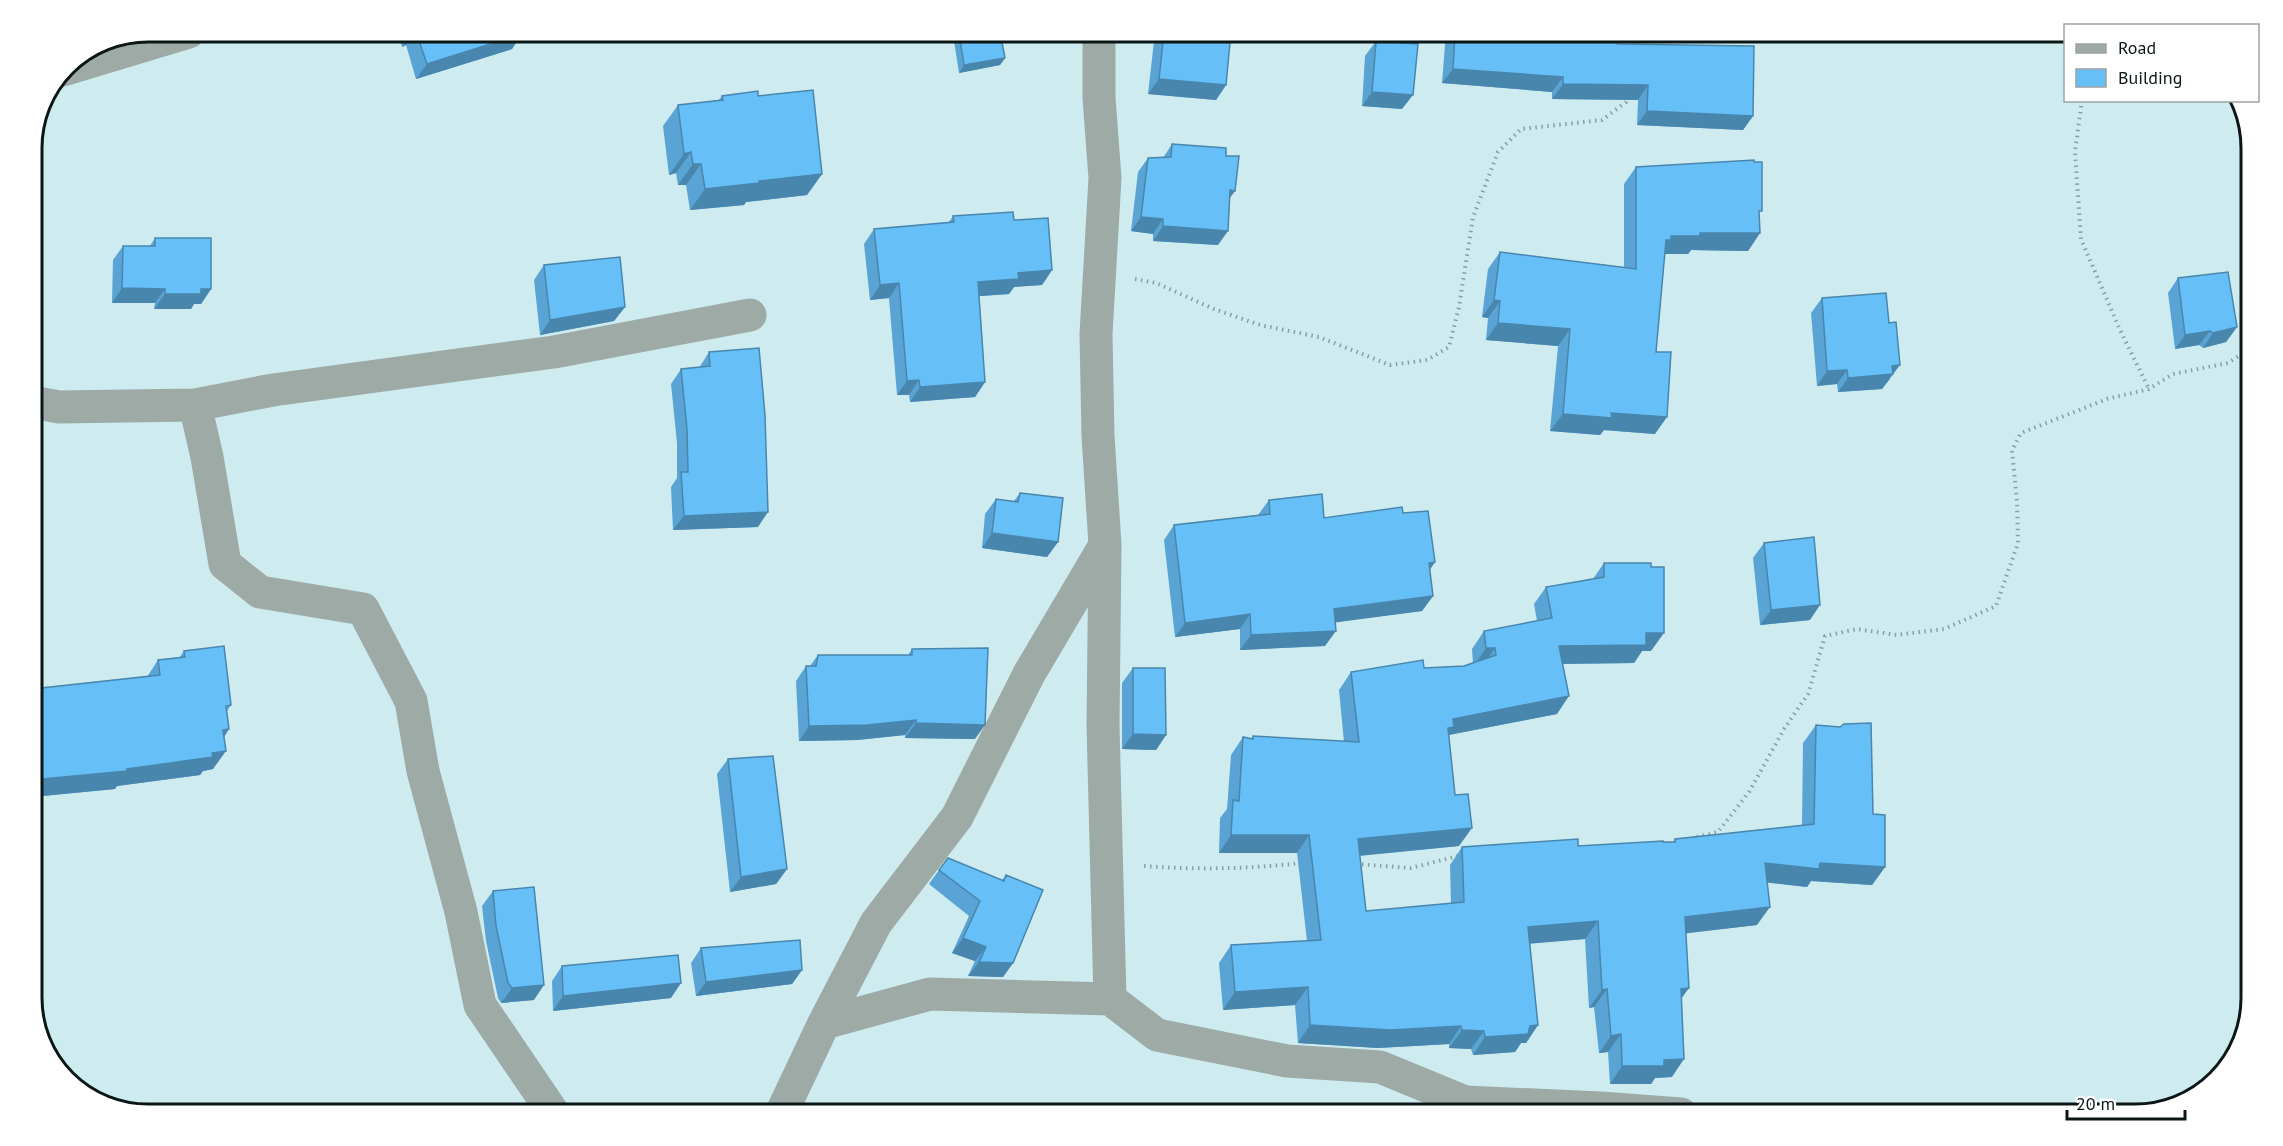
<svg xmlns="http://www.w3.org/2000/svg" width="2283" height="1146" font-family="'PT Sans',sans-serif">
	<rect width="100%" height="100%" fill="#ceecf0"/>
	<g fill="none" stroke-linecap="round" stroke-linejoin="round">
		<!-- path -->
		<path stroke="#889fa2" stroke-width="4" stroke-dasharray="1.5 4.5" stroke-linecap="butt" d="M1642,47L1644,40L1658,32
			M2082,100L2075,152L2081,239L2120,330L2149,389
			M1135,279L1156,283L1214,309L1260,325L1319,337L1390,365L1427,360L1449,347L1459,307L1473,217L1498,152L1521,129L1602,120L1626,102L1627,97
			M1697,837L1718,832L1749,792L1784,729L1808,694L1825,636L1857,629L1897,635L1944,629L1996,606L2018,543L2017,501L2012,450L2021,433L2107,399L2149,389L2173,374L2228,363L2251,348
			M1356,864L1411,868L1458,856
			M1144,866C1197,870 1247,869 1301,863"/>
		<!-- minor -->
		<path stroke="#9eaaa6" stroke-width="33" d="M1099,32V98L1105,178L1096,334L1098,436L1105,545L1103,725L1110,999L1157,1035L1287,1061L1380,1067L1465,1102L1601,1108L1681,1114
			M63,70L189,32
			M32,402L59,407L195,405L207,457L225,564L260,592L363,609L411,701L423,771L461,912L480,1005L554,1114
			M195,405L273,390L554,352L750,315
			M824,1023L876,923L957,817L1029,674L1104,547
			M781,1114L824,1023L930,994L1110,999"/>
	</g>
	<!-- wall -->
	<path fill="#59a4d4" d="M397,32H521L512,49L416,79L406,45L402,47Z
		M1161,32H1231L1226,85L1216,100L1148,94L1154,41Z
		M1446,32H1617V44L1753,116L1743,130L1637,125L1638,100L1552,99V92L1442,83Z
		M959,33L1005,58L1000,65L959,73L954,41Z
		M1376,41L1402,109L1362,106L1365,56Z
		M722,96H758L822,174L807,195L746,202L744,205L690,210L686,185H678L676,173L669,175L663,126L678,105L718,101Z
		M1172,144L1226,156L1229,198L1218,245L1153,241V234L1131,231L1138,172L1148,158H1163Z
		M1636,167L1759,215L1760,233L1748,251L1691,250L1688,254H1665L1656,352L1655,434L1604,430L1600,435L1550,431L1558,346L1486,340L1488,318L1482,317L1488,269L1500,252L1624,267V184Z
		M953,216L1014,220L1052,270L1042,285L1014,287L1009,294L979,296L985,382L975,397L910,402L909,395H897L889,298L870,300L864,244L874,229L949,222Z
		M155,238L211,289L201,304H194L191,309H154L155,303H112L113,260L123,246H150Z
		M544,265L625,307L614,321L540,335L534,280Z
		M2178,278L2237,327L2226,342L2203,348L2199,345L2175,349L2168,293Z
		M1822,298L1890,380H1889L1882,389L1838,392L1837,384L1817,386L1811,313Z
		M709,352L758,527L673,530L671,487L677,478V443L671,384L681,369L699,368Z
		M1020,493L1058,542L1047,557L982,548L985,514L996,499L1014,501Z
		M1269,500L1324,518L1403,513L1435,562L1429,570L1433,596L1422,611L1335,622L1325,646L1240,650V629L1175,637L1164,540L1174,525L1258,515Z
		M1764,543L1810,620L1760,625L1753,558Z
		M1604,563L1651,651H1642L1634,663L1563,664L1557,714L1449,735L1459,846L1359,856L1366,911L1451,904L1450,865L1462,847L1578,846L1673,842L1675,839L1802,825L1803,743L1816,725L1873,814L1885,867L1872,885L1811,881L1807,887L1767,882L1757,925L1686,933L1681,999L1672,1077L1655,1078L1651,1084H1610L1608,1052L1599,1053L1594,1007L1589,1008L1585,939L1530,943L1538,1025L1526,1043H1521L1515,1052L1473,1055L1471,1049L1449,1048V1044L1378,1048L1298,1043L1295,1005L1223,1010L1219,963L1231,945L1307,941L1297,853H1219L1220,818L1227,809L1231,755L1243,737L1251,739L1253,736L1344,742L1339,690L1351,672L1464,666L1473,663L1472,649L1484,631L1537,621L1534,604L1546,587L1593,579Z
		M912,649L975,739L905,738V735L857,740L799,741L796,681L806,666H810L818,655H908Z
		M184,651L231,705L227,711L229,729L224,737L213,769L203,771L200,775L117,786L115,789L32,797V689L147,677L158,660L179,658Z
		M1133,668L1166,735L1156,750L1122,749V683Z
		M728,759L787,869L776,884L730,892L717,774Z
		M939,870L1002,880L1006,875L1013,963L1003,977L968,976L975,961L952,953L969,916L929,884Z
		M493,891L534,1000L501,1003L498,998L486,941L482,906Z
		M701,948L802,970L792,984L696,996L691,963Z
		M562,966L671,998L553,1011L552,981Z"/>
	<!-- shaded-wall -->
	<path fill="#4886ad" d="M412,32H415L406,45L402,47Z
		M522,34L512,49L416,79L427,64Z
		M1005,58L1000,65L959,73L964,65Z
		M1453,69L1563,77L1552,92L1442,83Z
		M1159,79L1226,85L1216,100L1148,94Z
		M1563,84L1648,85L1638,100L1552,99Z
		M1372,92L1413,95L1402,109L1362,106Z
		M1647,111L1753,116L1743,130L1637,125Z
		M691,152L676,173L669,175L684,154Z
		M693,164H701L686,185H678Z
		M822,174L807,195L746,202L744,205L690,210L705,189L759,181Z
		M1230,190L1235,191L1225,205Z
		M1141,217L1163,219L1153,234L1131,231Z
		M1163,226L1228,231L1218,245L1153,241Z
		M1700,233H1760L1748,251L1691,250L1688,254H1661L1666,240L1671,236Z
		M1052,270L1042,285L1014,287L1009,294L967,297L978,282L1018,273Z
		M899,283L889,298L870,300L880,285Z
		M122,288L165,289L155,303H112Z
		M201,289H211L201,304H194L191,309H154L165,294Z
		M1494,300L1500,301L1488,318L1482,317Z
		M625,307L614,321L540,335L550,320Z
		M1498,323L1570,329L1558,346L1486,340Z
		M2237,327L2226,342L2203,348L2213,333Z
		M2210,331L2199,345L2175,349L2185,335Z
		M1900,365L1882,389L1838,392L1848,378L1892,366Z
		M1847,370L1837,384L1817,386L1827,371Z
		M919,380L909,395H897L907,381Z
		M985,382L975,397L910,402L920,387Z
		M1611,413L1667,417L1655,434L1604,430L1600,435L1550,431L1563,414Z
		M768,512L758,527L673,530L684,516Z
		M992,533L1058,542L1047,557L982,548Z
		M1435,562L1425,577L1429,563Z
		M1433,596L1422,611L1324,624L1334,609Z
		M1820,605L1810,620L1760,625L1771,610Z
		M1250,614L1240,629L1175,637L1185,623Z
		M1336,631L1325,646L1240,650L1251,635Z
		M1646,633H1664L1651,651H1642L1634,663L1547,664L1559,646Z
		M1486,648H1495L1482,666H1474Z
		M1569,696L1557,714L1448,735L1436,746L1453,719Z
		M916,720L905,735L857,740L799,741L809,726Z
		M916,723L985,725L975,739L905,738Z
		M229,729L217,747L223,730Z
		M1133,734L1166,735L1156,750L1122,749Z
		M226,751L213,769L203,771L200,775L117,786L115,789L32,797V793L42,779L127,769Z
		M32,763H40L32,775Z
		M1472,828L1459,846L1345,857L1358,839Z
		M1231,835H1309L1297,853H1219Z
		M1765,863H1820L1885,867L1872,885L1811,881L1807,887L1752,881Z
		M787,869L776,884L730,892L741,877Z
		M1770,907L1757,925L1672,935L1685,917Z
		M1598,921L1585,939L1516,945L1528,927Z
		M963,938L986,947L975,961L952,953Z
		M979,962L1013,963L1003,977L968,976Z
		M802,970L792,984L696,996L706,982Z
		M681,983L671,998L553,1011L563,996Z
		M544,985L534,1000L501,1003L512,988Z
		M1308,987L1295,1005L1223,1010L1235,992Z
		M1689,988L1676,1006L1681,989Z
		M1607,989L1594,1007L1589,1008L1602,990Z
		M1310,1025L1461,1026L1449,1044L1378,1048L1298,1043Z
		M1538,1025L1526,1043H1521L1515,1052L1473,1055L1485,1037Z
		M1462,1030L1484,1031L1471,1049L1449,1048Z
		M1621,1034L1608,1052L1599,1053L1611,1036Z
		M1684,1059L1672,1077L1655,1078L1651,1084H1610L1622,1066L1664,1060Z"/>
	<!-- building -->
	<path fill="#67bff7" stroke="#4886ad" stroke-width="1.5" d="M416,32H521L522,34L427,64Z
		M972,32H1000L1005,58L964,65L959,33Z
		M1164,32H1231L1226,85L1159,79Z
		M1455,32H1617V44L1754,46L1753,116L1647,111L1648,85L1563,84V77L1453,69Z
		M1376,41L1418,44L1413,95L1372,92Z
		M813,90L822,174L759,181V183L705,189L701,164H693L691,152L684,154L678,105L723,100L722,96L758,91V96Z
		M1172,144L1226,148V156H1239L1235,191L1230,190L1228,231L1163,226V219L1141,217L1148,158L1171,157Z
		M1754,160V162H1762V211H1759L1760,233H1700V236H1671V240H1666L1656,352H1671L1667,417L1611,413L1612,418L1563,414L1570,329L1498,323L1500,301L1494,300L1500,252L1636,269V167Z
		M1013,212L1014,220L1048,218L1052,270L1018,273L1019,279L978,282L985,382L920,387L919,380L907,381L899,283L880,285L874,229L954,222L953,216Z
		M155,238H211V289H201V294H165V289L122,288L123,246H155Z
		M620,257L625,307L550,320L544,265Z
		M2228,272L2237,327L2213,333L2210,331L2185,335L2178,278Z
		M1886,293L1889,323L1896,322L1900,365L1892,366L1893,374L1848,378L1847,370L1827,371L1822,298Z
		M759,348L765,415L768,512L684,516L681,472H688L687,429L681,369L710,366L709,352Z
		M1020,493L1063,498L1058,542L992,533L996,499L1018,502Z
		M1322,494L1324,518L1402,507L1403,513L1428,511L1435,562L1429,563L1433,596L1334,609L1336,631L1251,635L1250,614L1185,623L1174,525L1270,514L1269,500Z
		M1814,537L1820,605L1771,610L1764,543Z
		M1604,563H1651V567H1664V633H1646V645L1559,646L1569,696L1453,719L1454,727L1448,728L1455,795L1468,794L1472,828L1358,839L1366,911L1464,902L1462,847L1578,839V846L1663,841V842H1675V839L1814,824L1816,725L1840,727L1844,724L1871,723L1873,814L1885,815V867L1820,863L1819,869L1765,863L1770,907L1685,917L1689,988L1681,989L1684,1059L1664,1060V1066H1622L1621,1034L1611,1036L1607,989L1602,990L1598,921L1528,927L1538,1025L1530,1026L1528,1034L1485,1037L1484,1031L1462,1030L1461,1026L1390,1030L1310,1025L1308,987L1235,992L1231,945L1321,940L1309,835H1231L1233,800L1239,801L1243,737L1253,739V736L1359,742L1351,672L1423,660L1424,668L1464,666L1496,655L1495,648H1486L1484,631L1552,618L1546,587L1604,577Z
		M224,646L231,705L226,706L229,729L223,730L226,751L212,753L213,757L127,769V771L42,779L40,763H32V689L160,675L158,660L185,657L184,651Z
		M988,648L985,725L916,723V720L867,725L809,726L806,666H816L818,655H912V649Z
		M1133,668H1165L1166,735L1133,734Z
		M773,756L787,869L741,877L728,759Z
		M948,858L1004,881L1006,875L1043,890L1013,963L979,962L986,947L963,938L980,901L939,870Z
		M534,887L544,985L512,988L508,983L496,926L493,891Z
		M800,940L802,970L706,982L701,948Z
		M678,955L681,983L563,996L562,966Z"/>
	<!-- crop -->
	<path d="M0 0H2283V1146H0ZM148 42H2135A106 106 0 0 1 2241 148V998A106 106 0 0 1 2135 1104H148A106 106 0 0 1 42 998V148A106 106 0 0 1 148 42Z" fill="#fff" fill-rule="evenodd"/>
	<path fill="none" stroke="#0b1617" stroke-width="3" d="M148 42H2135A106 106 0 0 1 2241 148V998A106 106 0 0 1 2135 1104H148A106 106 0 0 1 42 998V148A106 106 0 0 1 148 42Z"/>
	<!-- legend -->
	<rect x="2064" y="24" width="195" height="78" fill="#ffffff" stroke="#9da2a2" stroke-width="1.5"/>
	<rect x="2076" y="44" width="30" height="9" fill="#9eaaa6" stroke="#9da2a2" stroke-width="1.5"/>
	<text x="2118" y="54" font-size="18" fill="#0b1617">Road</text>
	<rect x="2076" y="69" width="30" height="18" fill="#67bff7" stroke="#9da2a2" stroke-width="1.5"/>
	<text x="2118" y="84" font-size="18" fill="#0b1617">Building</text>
	<!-- scale -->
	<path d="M2067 1110v9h118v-9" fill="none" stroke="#0b1617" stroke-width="3"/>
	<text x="2076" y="1110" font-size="18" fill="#0b1617" stroke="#ffffff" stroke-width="4.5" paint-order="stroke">20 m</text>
</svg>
